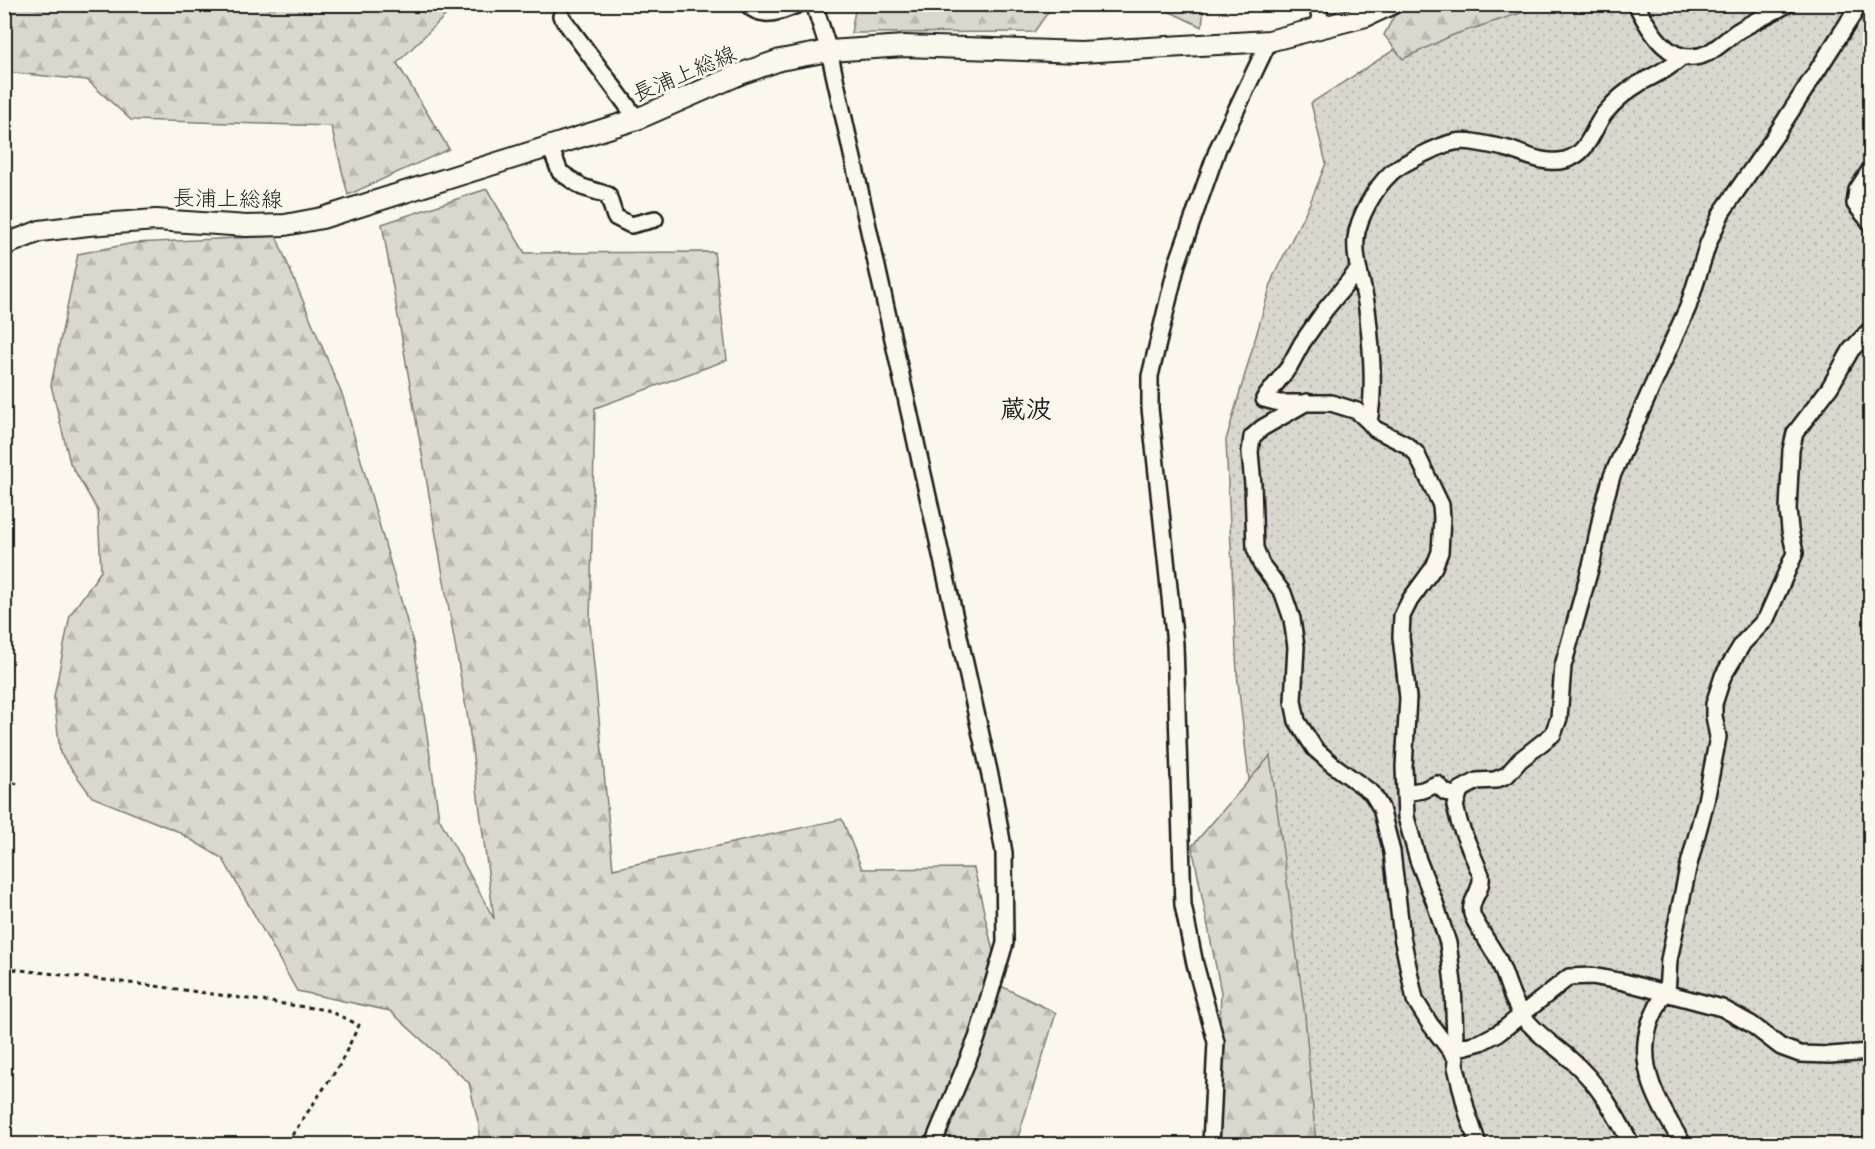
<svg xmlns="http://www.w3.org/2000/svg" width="1875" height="1149" font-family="'Gochi Hand','Klee One',sans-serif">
	<defs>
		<pattern id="grass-dots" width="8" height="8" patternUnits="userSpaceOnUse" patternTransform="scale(1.5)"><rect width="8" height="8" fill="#dad7ce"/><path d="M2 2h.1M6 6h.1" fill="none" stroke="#bab8b0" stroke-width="1.8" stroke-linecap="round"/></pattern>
		<pattern id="forest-firs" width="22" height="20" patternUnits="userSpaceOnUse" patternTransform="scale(1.5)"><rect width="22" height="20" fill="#dad7ce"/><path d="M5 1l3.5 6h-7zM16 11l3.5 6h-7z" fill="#bab8b0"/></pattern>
	</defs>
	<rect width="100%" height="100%" fill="#fbf7ec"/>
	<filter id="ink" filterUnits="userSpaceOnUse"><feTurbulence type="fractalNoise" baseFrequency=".0167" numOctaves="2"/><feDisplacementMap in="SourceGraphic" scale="12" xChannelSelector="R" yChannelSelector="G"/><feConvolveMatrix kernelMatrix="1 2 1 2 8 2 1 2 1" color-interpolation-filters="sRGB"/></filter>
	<g filter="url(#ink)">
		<!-- grass -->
		<path fill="url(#grass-dots)" stroke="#7b7a75" stroke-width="1.5" d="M1464,5H1870V1144H1290L1237,673L1226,440L1273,277L1310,203L1326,163L1311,103Z"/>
		<!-- forest -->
		<path fill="url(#forest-firs)" stroke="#7b7a75" stroke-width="1.5" d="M4,5H456L397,63L449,149L348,195L331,126L131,120L87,80L5,72Z
			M856,5V4L1053,5L1034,32L851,33Z
			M1162,5H1204L1202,27L1162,8Z
			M1400,5H1545L1453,35L1403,59L1384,35Z
			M487,189L525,253L714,252L727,360L595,408L590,623L613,869L842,819L862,869L974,868L1001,986L1056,1013L1016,1144H479V1126L469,1083L390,1011L297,991L223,859L177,831L92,797L60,753L54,697L70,615L101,571L98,511L70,463L51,385L78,254L134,243L276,236L343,397L414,646L439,818L494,919L468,719L382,224Z
			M1270,756L1305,1016L1316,1144H1216L1221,992L1192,846Z"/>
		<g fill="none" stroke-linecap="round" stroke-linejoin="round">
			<!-- minor casing -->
			<g stroke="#1c1c1c" stroke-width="20">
				<path id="minor" d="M814,4L829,51L993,789L1004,853L1005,943L977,1038L933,1144
					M1318,4L1321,28
					M1636,4C1650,32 1671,70 1708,53C1719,47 1728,38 1738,31C1754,21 1772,13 1788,4
					M748,5C762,20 783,11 799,4
					M561,16L637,119
					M550,147L560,172L582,187L608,195L615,217L631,225L655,219
					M1870,170L1857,190L1855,204L1870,222
					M1358,270L1325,310L1302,343L1289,367L1264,399L1279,403H1331L1357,411L1369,422
					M1307,402L1262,428L1252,437L1250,452L1253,485L1255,548L1261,564L1283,593L1292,619L1296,647L1293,701L1297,721L1315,749L1332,764L1372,793L1381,808L1392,852L1402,937L1415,1000L1430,1024L1456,1058
					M1405,793L1423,790L1437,784L1445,792L1458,797
					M1664,993C1659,1003 1654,1013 1650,1023C1635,1068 1661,1108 1683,1144
					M1667,994L1669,960L1688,868L1706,801L1718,737L1714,716V704L1723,676L1743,643L1766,619L1795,553L1790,530L1788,509L1791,450L1795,433L1830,387L1851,350L1870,330
					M1455,1049L1481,1042L1500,1032L1569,977L1592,976L1624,982L1722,1008L1751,1024L1781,1047L1800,1054L1830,1055L1870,1052
					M1211,1144L1216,1042L1195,964L1183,905L1175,644L1150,408V376L1177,264L1218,148L1269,41
					M1478,1144L1467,1112L1456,1067L1453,983L1448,943L1435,903L1418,860L1406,817L1404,767L1408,698L1401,637L1402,616L1410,600L1434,567L1440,552L1442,518L1441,505L1416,453L1405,444L1375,429L1369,422C1375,391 1371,341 1367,309C1364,285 1354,263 1356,238C1358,218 1375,188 1390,174C1400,164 1440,145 1455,142C1460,141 1467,141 1473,142C1484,144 1497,146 1508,149C1527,155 1545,165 1565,160C1589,154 1592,129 1605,113C1614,102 1628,90 1640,83C1655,75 1669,69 1682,57
					M1631,1144C1615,1113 1598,1083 1570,1059C1554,1045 1536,1034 1523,1016C1510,999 1507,976 1497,957C1492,948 1474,922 1472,914C1469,899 1483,892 1481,875L1460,825L1455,806L1460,790L1477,781L1495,780L1507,775L1520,760L1553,734L1559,718L1563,666L1592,562L1603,507L1612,476L1688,307L1708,244L1722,212L1775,136L1860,4"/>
			</g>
			<!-- major casing -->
			<g stroke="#1c1c1c" stroke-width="24">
				<path id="major" d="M4,245L40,231L88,225L156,220L247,226L285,225L322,218L637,119L740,74L780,60L829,51L904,46L1081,52L1269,41L1366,16L1392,4"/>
			</g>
			<!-- path -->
			<path stroke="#1c1c1c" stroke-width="3" stroke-dasharray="4.5 4.5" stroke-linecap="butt" d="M4,781L18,784
				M4,968L155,986L327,1010L359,1025L339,1066L286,1144
				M1045,1144L1048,1136"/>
			<!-- minor -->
			<use href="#minor" stroke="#fbf7ec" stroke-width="15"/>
			<!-- major -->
			<use href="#major" stroke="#fbf7ec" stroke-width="20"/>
		</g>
	</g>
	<g text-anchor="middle" stroke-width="6" stroke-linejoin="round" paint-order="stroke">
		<!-- street labels -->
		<g font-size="22" fill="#1c1c1c" stroke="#fbf7ec">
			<text transform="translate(684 73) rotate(-23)" y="8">長浦上総線</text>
			<text transform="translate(228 198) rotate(1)" y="8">長浦上総線</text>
		</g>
		<!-- quarter labels -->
		<g font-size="26" font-weight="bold" fill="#1c1c1c" stroke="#fbf7ec">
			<text x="1026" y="418">蔵波</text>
		</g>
	</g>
	<!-- margin -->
	<rect width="1875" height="1149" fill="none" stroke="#fbf7ec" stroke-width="24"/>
	<rect x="12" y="12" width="1851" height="1125" fill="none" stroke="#1c1c1c" stroke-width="2" filter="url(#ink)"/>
</svg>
